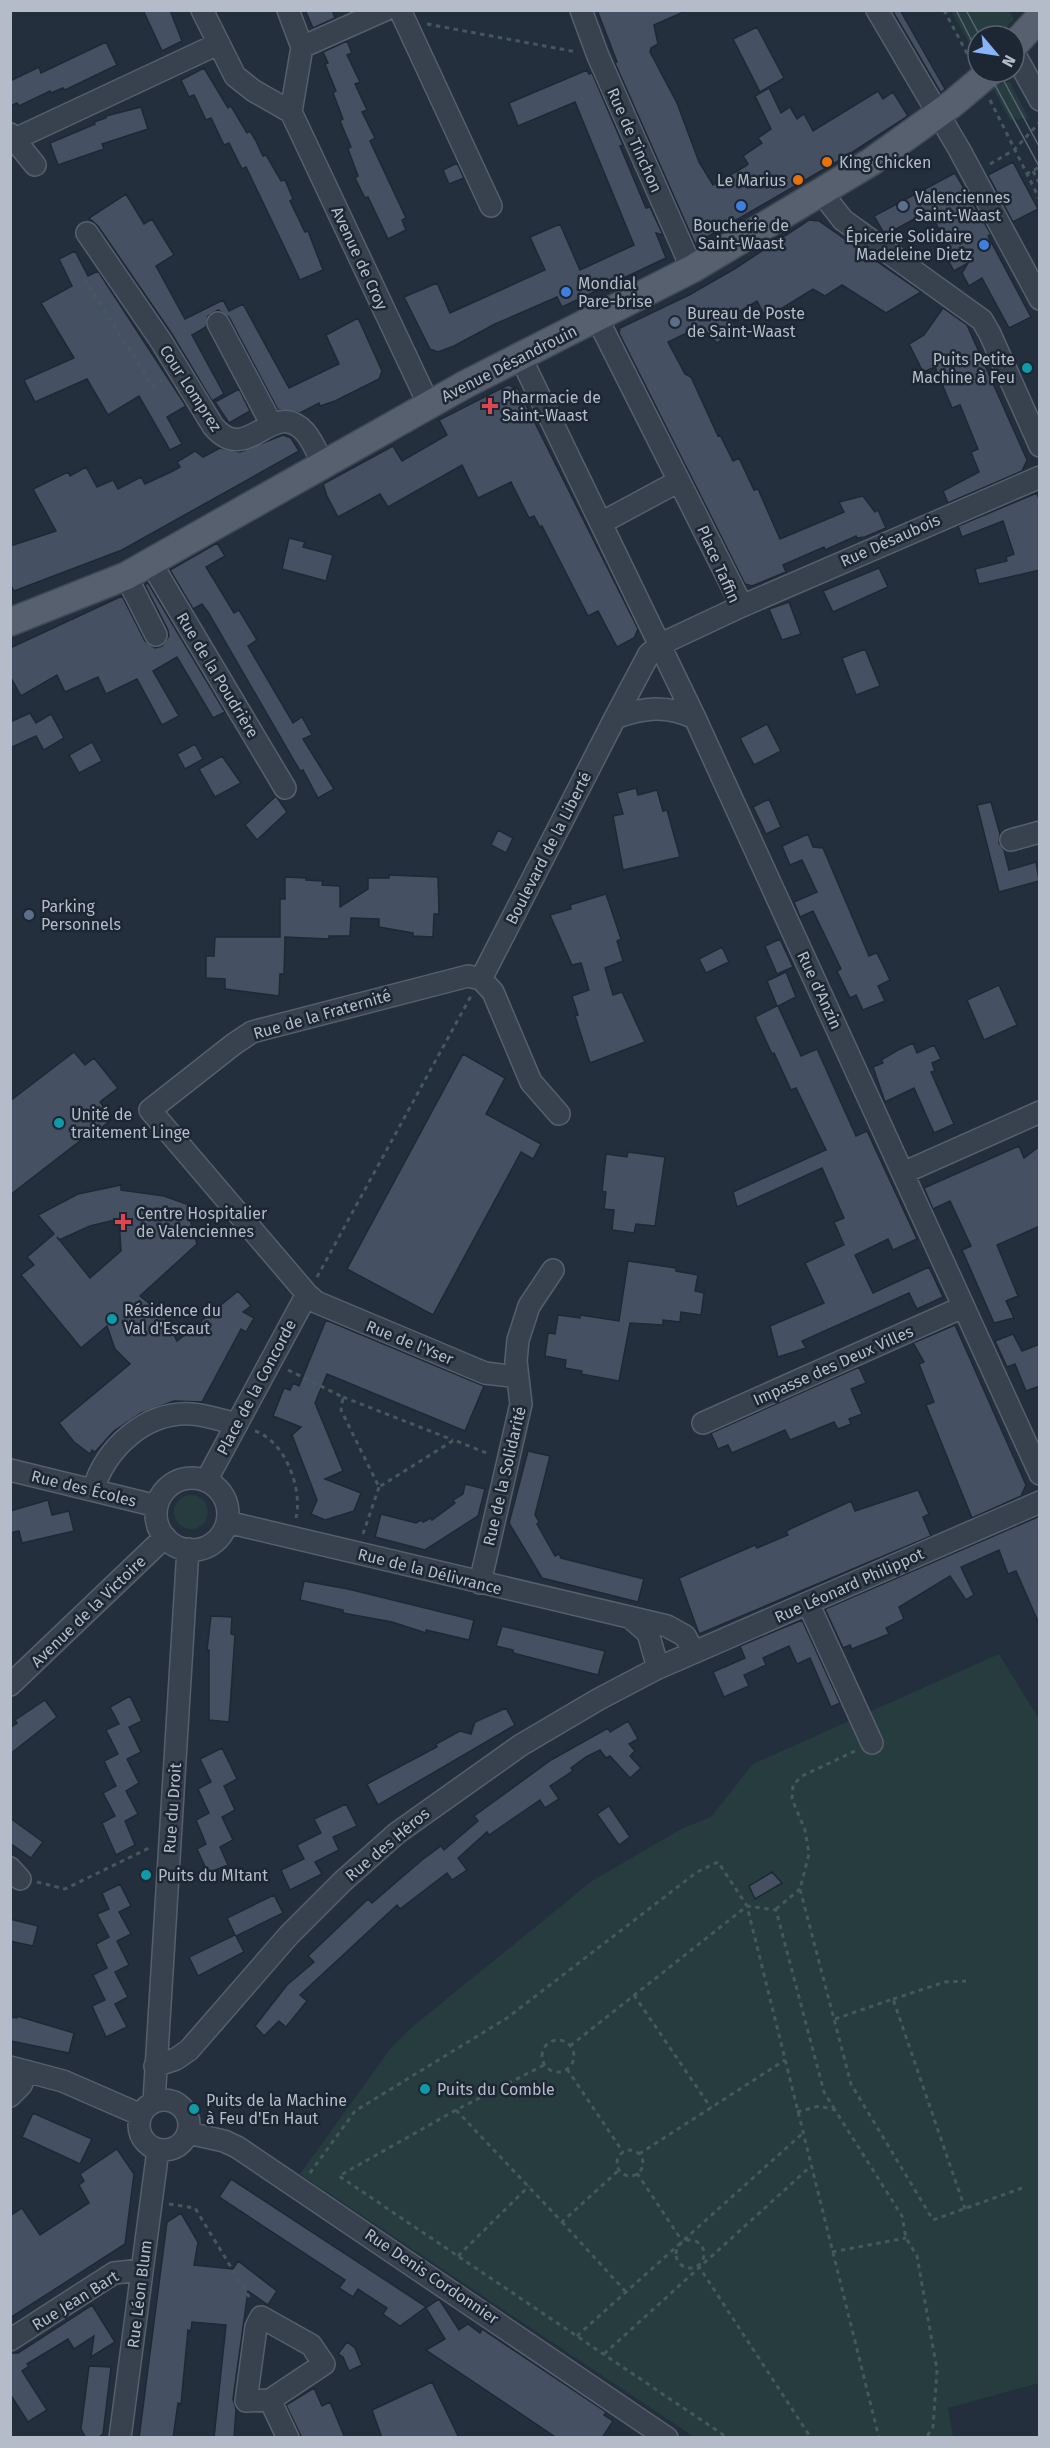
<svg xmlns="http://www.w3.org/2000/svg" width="1050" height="2448" font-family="'Fira Sans',sans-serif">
	<rect width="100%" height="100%" fill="#242f3e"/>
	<!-- green -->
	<path fill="#263c3f" d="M951,11H1009L1014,19L999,36H978V58Z
		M1010,82L1029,119H1027L1021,118L1017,120L1015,117L1010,120L991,85Z
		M174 1512a17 17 0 1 1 34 0a17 17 0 1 1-34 0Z
		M999,1654L1039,1719V2383L948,2408L953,2437H694L300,2174L391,2048L411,2028L592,1881L683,1828L711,1817L753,1764Z"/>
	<!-- building -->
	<path fill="#455162" stroke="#1f2835" stroke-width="1.5" fill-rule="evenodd" d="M143,10H170L182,41L162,51Z
		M305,10H332L335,18L313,28Z
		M597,10H688L654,25L658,44L651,48L650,52L677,103L699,162L713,185L746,166L748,164L743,156L762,143L758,138L771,129L755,96L769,88L781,113L790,107L797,119L804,114L813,131L878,91L883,99L893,92L908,116L845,157L695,244L615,63L617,62Z
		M892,10H900L945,89L941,93Z
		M757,27L784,78L760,92L733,39Z
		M347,41L352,53L347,55L360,82L355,84L367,110L362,112L375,138L370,141L406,218L402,220L406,230L388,239L368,197L365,198L355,178L358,176L348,149L351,147L340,121L343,119L333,93L336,91L325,64L328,63L323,52Z
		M106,42L117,65L65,90L63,88L51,93L50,91L19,106L17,103L10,106V81L39,67L41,73Z
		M204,68L228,108L231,106L247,133L250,131L256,141L263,156L266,155L281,181L285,180L293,199L290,201L305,232L308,231L323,270L300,280L246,167L242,169L229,143L224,145L211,118L206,120L194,95L189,97L181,80Z
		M587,70L589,74L592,73L623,145L620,146L646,208L650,207L663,235L656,233L666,258L562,307L557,297L495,324L454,346L438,352L430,349L404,297L437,283L450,313L545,270L530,237L560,224L580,270L634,245L575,102L518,126L509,103Z
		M141,107L148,129L102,144L104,149L58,165L50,143L95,124L94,122L106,118V116Z
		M1013,162L1038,209L1013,222L988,175Z
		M457,163L464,178L449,184L443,170Z
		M955,173L991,234L988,236L1031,317L1009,328L982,278L969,286L962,273L968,263L954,271L943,251L949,247L929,211L885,235L874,216Z
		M126,194L144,224L152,219L174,255L156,266L185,319L223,300L229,311L243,304L289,388L339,364L326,335L358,318L382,371L379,379L335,401L320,406L319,403L300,413L278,410L229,317L218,310L208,316L206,327L192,335L224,394L212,401L172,334L98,226L89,218Z
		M809,220L819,221L921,292L886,313L842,285L825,296L813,289L766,318L757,301L730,317L737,329L717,343L701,326L668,342L685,374L691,377L718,436L720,435L733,461L739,458L754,490L758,489L780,539L844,512L839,502L863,496L875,512L878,510L886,528L865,537L857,538L856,536L825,550L824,547L783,565L786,572L752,586L745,584L619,333L620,328L689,295L736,268Z
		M75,251L88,276L98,271L186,406L167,417L182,444L170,450L139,396L108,415L87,379L35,402L24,380L74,358L41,303L72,286L59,259Z
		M943,308L967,325L1027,460L1022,471L948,503L943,491L979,472L971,452L978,449L960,405L952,408L935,367L923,372L909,344L924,335Z
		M508,385L518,389L638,629L634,638L617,647L598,611L588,616L542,526L540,527L534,516L529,518L511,482L478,498L462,465L388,507L380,494L338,517L327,496L323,484L393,446L402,461L447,435L439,420Z
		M239,389L250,411L229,423L215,402Z
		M283,435L291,438L299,451L122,550L14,591L10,584V546L56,531L33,489L68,472L70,476L86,467L97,487L113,480L118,489L141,477L145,484L173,471L180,467L177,462L195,451L203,457L220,448L240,452Z
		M1037,493L1040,503V570L979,584L975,569L1007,561L1006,557L1014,554L1003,521L962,537L958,526Z
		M289,538L305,542L303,547L333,555L326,581L282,569Z
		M217,543L225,556L206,567L234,613L239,610L257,640L248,646L293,723L302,717L312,735L303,739L334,789L318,798L303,770L300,771L208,612L202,604L193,609L170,570Z
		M879,568L888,587L833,612L823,591Z
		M148,583L225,712L213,718L177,657L153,671L179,716L162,725L137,679L106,694L98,677L65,692L57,675L21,696L10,676V648L122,596L145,641L155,648L162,646L169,636L168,630L145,585Z
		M789,602L801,634L782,640L769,609Z
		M865,649L880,686L856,695L842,658Z
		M30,713L36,723L51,714L64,738L44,750L36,736L10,748V722Z
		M767,724L781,751L754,765L740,738Z
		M92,742L102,761L79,773L69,755Z
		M195,744L203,759L185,769L177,754Z
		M222,756L241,783L215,797L199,769Z
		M636,788L638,795L657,790L663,811L667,810L680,857L623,870L613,816L623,814L617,793Z
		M276,796L287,812L257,840L245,825Z
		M769,799L781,827L766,834L753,807Z
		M991,802L1000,834L999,843L1004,850L1009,870L1036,862L1039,881L999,892L977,805Z
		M498,830L513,838L506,853L491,845Z
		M808,834L813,847L823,848L869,956L876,953L878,955L890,980L878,986L885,1001L863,1010L856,995L850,998L837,971L841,969L813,911L800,917L794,902L817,892L802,860L790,865L782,846Z
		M389,875L438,877L439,914H434L433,937L413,936V933L379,927V919L351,918L350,936H329V939L285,937L284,974H280L279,996L225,989V979L206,978V956H214L215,937H280V899H285V877L306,878V880L323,881L322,885L340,886V907L368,889V878H389Z
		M606,894L621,939L617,941L623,961L605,968L613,995L622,992L645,1042L590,1063L575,1016L578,1015L572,996L589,990L581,963L572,965L550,915L571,909L570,905Z
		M780,939L793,967L777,974L765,946Z
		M722,947L729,962L706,973L699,959Z
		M786,972L796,997L778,1006L801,1056L817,1049L856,1136L867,1131L917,1239L893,1250L888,1239L855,1255L873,1293L929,1267L943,1297L917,1309L909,1293L802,1341L806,1348L778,1357L770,1326L824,1303L805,1263L844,1245L834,1222L844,1218L822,1168L737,1207L733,1192L826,1150L796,1088L791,1090L774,1053L772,1054L755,1017L777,1006L767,981Z
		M999,985L1017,1025L984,1040L967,1000Z
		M913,1043L917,1053L934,1045L941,1059L932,1063L935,1071L931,1072L954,1124L934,1133L914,1088L885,1102L873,1067L883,1063L881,1060L898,1050Z
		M74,1052L85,1065L94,1058L118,1088L100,1102L112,1119L100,1129L98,1127L10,1195V1101Z
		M463,1054L505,1078L486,1114L541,1144L533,1159L521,1152L433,1315L347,1269Z
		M1019,1146L1024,1158L1040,1146V1226L997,1245L1018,1296L1006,1301L1014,1318L994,1323L962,1250L971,1246L950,1201L933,1209L924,1188Z
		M628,1152L665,1157L655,1226L636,1224L634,1233L612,1230L614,1210L604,1209L606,1192L602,1191L606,1154L627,1157Z
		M121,1185V1190L164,1196L195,1207L190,1219L197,1244L140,1296L163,1314L177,1341L238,1291L251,1306L243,1312L254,1318L246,1332L241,1329L202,1402L174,1401L141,1413L114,1431L95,1452L92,1450L90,1454L74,1442L59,1423L130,1364L115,1349L107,1326L81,1348L21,1275L34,1265L27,1257L54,1234L38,1215L78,1194ZM119,1219L121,1251L90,1278L57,1237L59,1240L90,1226Z
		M628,1261L676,1268V1271L698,1275L695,1291L704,1293L701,1315L681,1312L680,1322L663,1320V1325L630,1323L619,1381L581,1374L582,1371L565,1368L566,1360L545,1356L548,1333L555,1334L558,1315L580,1318V1315L619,1321Z
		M326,1320L484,1386L465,1431L327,1374L315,1403L343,1471L325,1479L361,1493L354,1511L325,1520L311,1514L317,1500L292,1435L301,1427L273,1416L284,1388L290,1390L293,1383L299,1386Z
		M955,1325L1026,1485L1021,1496L972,1518L926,1405L934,1402L919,1364L924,1362L913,1343Z
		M1013,1334L1022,1351L1040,1344V1386L1026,1391L1015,1364L1007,1367L995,1341Z
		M859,1367L866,1383L851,1389L862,1414L849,1419L851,1424L838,1429L834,1422L790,1440L785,1430L732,1453L728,1445L718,1449L711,1433Z
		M528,1451L550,1456L535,1515L539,1522L537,1524L555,1556L559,1554L561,1558L644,1579L638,1602L542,1578L509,1523Z
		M465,1484L485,1489L478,1516L425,1550L375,1537L381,1514L416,1523L421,1520L423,1522L431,1518L432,1520L455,1503L453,1500L463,1494Z
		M918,1490L929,1514L923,1517L931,1536L699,1634L679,1578L755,1545L757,1548L788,1535L786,1532L790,1529L851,1501L855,1511Z
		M48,1500L52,1515L69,1511L74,1531L22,1543L19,1531L10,1533V1511Z
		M1040,1516V1626L1016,1571L1008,1574L999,1550L961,1567L974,1595L966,1600L950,1576L899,1607L904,1619L886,1628L889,1634L852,1649L850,1645L843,1648L825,1609Z
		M304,1581L348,1589L474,1620L469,1640L426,1630V1633L392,1622L343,1613V1610L300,1600Z
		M211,1616L232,1617L231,1634L235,1635L229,1722L209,1720V1650H207Z
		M802,1620L840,1703L831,1707L810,1658L797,1664L789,1646L763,1658L766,1665L744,1675L749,1686L724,1697L713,1672L745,1658L740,1646Z
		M502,1626L605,1651L598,1675L513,1653V1650L496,1646Z
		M130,1696L142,1721L129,1727L141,1752L127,1759L139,1783L126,1791L138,1814L125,1821L135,1845L116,1855L102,1823L115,1816L103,1793L116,1786L104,1761L118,1754L106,1730L119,1724L110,1707Z
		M45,1700L57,1717L10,1754V1728L17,1723L15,1720Z
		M506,1708L515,1725L378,1805L367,1784L437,1747L436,1744L460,1731L471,1734L475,1722Z
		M628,1721L638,1739L629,1744L635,1751L630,1756L641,1768L630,1778L610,1756L606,1758L600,1750L586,1757L571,1768L573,1771L550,1786L559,1799L545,1808L540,1800L489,1835L487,1832L458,1858L467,1870L452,1880L447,1873L400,1909L397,1905L300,1995L307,2001L286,2027L279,2021L264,2036L255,2026L287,1985L314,1962L308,1956L368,1899L372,1903L422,1860L441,1846L444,1850L478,1821L474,1816L551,1760L608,1728L610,1732Z
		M222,1748L237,1779L224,1786L235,1810L222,1817L233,1840L220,1847L228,1865L208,1873L197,1849L206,1844L196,1820L209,1813L198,1789L211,1782L200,1759Z
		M346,1804L357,1826L333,1837L339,1850L315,1862L322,1874L290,1890L281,1870L304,1859L297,1845L321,1833L314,1819Z
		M609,1806L630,1837L619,1845L597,1814Z
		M10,1818L43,1842L31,1858L10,1843Z
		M772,1872L782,1883L755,1899L749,1886Z
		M120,1884L131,1906L119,1912L131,1934L117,1941L129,1965L115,1972L128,1997L115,2004L127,2027L106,2037L92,2006L105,2000L93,1975L107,1968L96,1944L109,1937L97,1914L109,1909L102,1893Z
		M274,1895L283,1913L236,1936L244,1952L198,1976L189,1957L235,1935L227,1918Z
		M10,1919L38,1926L33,1946L10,1941Z
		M17,2016L74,2033L69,2053L11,2041L10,2017L17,2018Z
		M33,2113L92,2139L80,2164L22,2137Z
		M117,2149L134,2174L125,2244L10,2318V2216L22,2208L40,2235L89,2203L79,2185L84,2181L80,2174Z
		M231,2179L399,2289L426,2307L400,2326L383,2314L387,2308L358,2289L353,2297L339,2288L345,2280L219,2197Z
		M181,2213L198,2242L194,2265L233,2269L238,2261L277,2291L268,2305L248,2291L233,2399L236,2409L234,2438H214L226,2325L192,2322L191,2331L188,2330L181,2404L178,2403L173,2438H139L167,2222Z
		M439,2299L459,2330L468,2324L480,2333L482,2329L606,2412L604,2415L613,2421L602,2438H557L426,2350L445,2339L426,2308Z
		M92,2305L115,2342L91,2357L94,2336L74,2349L68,2339L27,2364L29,2366L22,2371L47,2410L28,2422L10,2394V2353H18Z
		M347,2342L355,2348L362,2365L349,2371L343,2357L338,2354Z
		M89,2366L111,2367L103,2434L98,2438H86L81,2429Z
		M432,2382L459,2438H382L372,2410Z
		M314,2388L322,2406L330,2402L345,2438H302L286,2405Z"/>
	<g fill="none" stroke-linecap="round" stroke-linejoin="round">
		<!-- minor casing -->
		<g stroke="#565f6c" stroke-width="24">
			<path id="minor" d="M202,10L235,76L254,91L291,112
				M288,10L302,47L291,112L429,405
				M400,10L491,206
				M581,10L598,56L692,269
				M877,10L959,149L1040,299
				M302,47L385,10
				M1014,53L1040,100
				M10,134L35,165
				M15,139L218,44
				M821,192L843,220L982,320L990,334L1040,446
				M87,233L161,341L213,426C248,468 272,396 305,432C313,441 318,454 323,465
				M597,318L742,606
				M218,323L272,425
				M520,356L695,718L1040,1474
				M601,523L679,481
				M151,563L285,788
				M126,576L156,635
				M615,718L649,654L661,644L742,606L1040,477
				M1011,840L1040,832
				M481,979L615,718C644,707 667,705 695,718
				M903,1173L1040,1112
				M518,1377L485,1373L316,1302L307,1294L150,1110L234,1044L252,1032L468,976L481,979L493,992L531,1082L559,1114
				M703,1423L963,1307
				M10,1470L157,1506
				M156 1514a36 36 0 1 1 72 0a36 36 0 1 1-72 0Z
				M206,1481L307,1294
				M93,1490C106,1448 145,1411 192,1414C207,1415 223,1421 237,1424
				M227,1522L667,1626L685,1636L694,1652
				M480,1583L521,1404L516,1361L518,1340L529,1306L553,1270
				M808,1603L872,1743
				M633,1620L648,1633L658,1668
				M10,1685L165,1537
				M10,1868L20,1879
				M155,2066L176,2059L189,2050L289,1935L343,1881L397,1833L521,1745L599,1699L658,1668L1040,1502
				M10,2067L63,2081L141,2115
				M10,2096L21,2085L27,2072
				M139 2125a25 25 0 1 1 50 0a25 25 0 1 1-50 0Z
				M154,2102L188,1549
				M188,2133L224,2141L237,2147L667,2438
				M261,2317L311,2345L324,2364L270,2400L246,2401L256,2327Z
				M10,2340L114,2273L142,2270
				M270,2400L288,2438
				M120,2438L158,2150"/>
		</g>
		<!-- major casing -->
		<g stroke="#414a57" stroke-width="30">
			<path id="major" d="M1014,45L1040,17
				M10,622L126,576L466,384L692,269L871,162L952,104L990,72"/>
		</g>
		<!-- path -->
		<path stroke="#44595c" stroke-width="3" stroke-dasharray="4.5 4.5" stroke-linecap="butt" d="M944,10L970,59
			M427,24L577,52
			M990,100L1040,200
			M990,164L1014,150L1040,122
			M1033,171L1040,184
			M1026,174L1040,167
			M84,279L153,386L162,380
			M317,1277L471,996
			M288,1370L343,1397L341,1410L379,1487L454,1440L489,1454
			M343,1397L453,1440
			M255,1431C285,1441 303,1489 296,1518
			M363,1534L379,1487
			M855,1751L802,1776L793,1785L792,1799L805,1830L809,1854L800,1889L851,2084L933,2220L1022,2188
			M37,1882L65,1889L149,1848
			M776,1909L800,1889
			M634,1995L711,2108
			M893,1999L945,1982L966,1981
			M835,2019L893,1999L965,2209
			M542 2056a16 16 0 1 1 32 0a16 16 0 1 1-32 0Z
			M570,2046L747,1906L776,1910L824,2092L835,2110
			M544,2065L456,2110L339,2176L728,2438
			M567,2069L623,2152
			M456,2110L562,2222L619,2170
			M797,2112L819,2106L835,2110L902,2216L906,2238L917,2256L937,2370L933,2427L926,2438
			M617 2163a13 13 0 1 1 26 0a13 13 0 1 1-26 0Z
			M639,2154L785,2060
			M310,2173L355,2111L507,2018L697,1872L718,1862L747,1906L879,2438
			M637,2173L682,2241
			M169,2204L195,2208L251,2300
			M562,2222L626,2292
			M676 2254a14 14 0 1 1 28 0a14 14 0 1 1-28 0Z
			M832,2252L906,2238
			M458,2256L529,2186
			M698,2265L811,2438
			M577,2336L803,2133
			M604,2354L811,2166"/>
		<!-- minor -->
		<use href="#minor" stroke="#38414e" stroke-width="21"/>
		<!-- major -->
		<use href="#major" stroke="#56606e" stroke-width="27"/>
		<!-- tram -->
		<path stroke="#5a6575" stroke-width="1.5" d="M956,10L978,53
			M966,10L980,36
			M988,72L1040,168
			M999,72L1040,148"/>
	</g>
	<!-- markers -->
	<g fill="#e8710a" stroke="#1d2633" stroke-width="2">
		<circle cx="827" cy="162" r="6"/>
		<circle cx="798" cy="180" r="6"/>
	</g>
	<g fill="#3f7fe0" stroke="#1d2633" stroke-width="2">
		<circle cx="741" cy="206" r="6"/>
		<circle cx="984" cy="245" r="6"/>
		<circle cx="566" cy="292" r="6"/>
	</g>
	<g fill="#5c6f8a" stroke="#1d2633" stroke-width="2">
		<circle cx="903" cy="206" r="6"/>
		<circle cx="675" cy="322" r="6"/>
		<circle cx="29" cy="915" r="6"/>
	</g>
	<g fill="#0f9aa8" stroke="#1d2633" stroke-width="2">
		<circle cx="1027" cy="368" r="6"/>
		<circle cx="59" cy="1123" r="6"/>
		<circle cx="112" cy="1319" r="6"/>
		<circle cx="146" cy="1875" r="6"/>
		<circle cx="425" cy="2089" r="6"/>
		<circle cx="194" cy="2109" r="6"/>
	</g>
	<g fill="#e0444e" stroke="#1d2633" stroke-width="2">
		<path d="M487 397h6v6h6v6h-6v6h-6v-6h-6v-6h6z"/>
		<path d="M120 1213h6v6h6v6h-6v6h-6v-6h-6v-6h6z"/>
	</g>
	<g text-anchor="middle" stroke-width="5" stroke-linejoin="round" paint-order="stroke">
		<!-- street labels -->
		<g font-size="16" fill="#b4bcc9" stroke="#1d2633">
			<text transform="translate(635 140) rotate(66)" y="6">Rue de Tinchon</text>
			<text transform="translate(360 258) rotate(65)" y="6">Avenue de Croy</text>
			<text transform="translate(509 363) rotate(-27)" y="6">Avenue Désandrouin</text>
			<text transform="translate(191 388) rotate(57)" y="6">Cour Lomprez</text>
			<text transform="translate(890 540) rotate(-24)" y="6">Rue Désaubois</text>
			<text transform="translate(719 564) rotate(66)" y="6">Place Taffin</text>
			<text transform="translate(218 675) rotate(59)" y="6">Rue de la Poudrière</text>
			<text transform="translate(548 848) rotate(-63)" y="6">Boulevard de la Liberté</text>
			<text transform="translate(820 990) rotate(65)" y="6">Rue d'Anzin</text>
			<text transform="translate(322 1014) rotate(-16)" y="6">Rue de la Fraternité</text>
			<text transform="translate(410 1342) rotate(22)" y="6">Rue de l'Yser</text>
			<text transform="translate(833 1365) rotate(-24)" y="6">Impasse des Deux Villes</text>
			<text transform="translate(256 1387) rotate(-62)" y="6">Place de la Concorde</text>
			<text transform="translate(504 1476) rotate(-77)" y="6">Rue de la Solidarité</text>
			<text transform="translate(84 1488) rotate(14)" y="6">Rue des Écoles</text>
			<text transform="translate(430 1571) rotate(14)" y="6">Rue de la Délivrance</text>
			<text transform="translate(849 1585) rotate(-24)" y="6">Rue Léonard Philippot</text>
			<text transform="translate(88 1611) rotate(-44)" y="6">Avenue de la Victoire</text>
			<text transform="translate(172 1808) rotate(-86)" y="6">Rue du Droit</text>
			<text transform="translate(387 1844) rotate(-40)" y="6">Rue des Héros</text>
			<text transform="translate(432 2276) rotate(34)" y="6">Rue Denis Cordonnier</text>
			<text transform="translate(139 2294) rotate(-83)" y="6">Rue Léon Blum</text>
			<text transform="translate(75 2300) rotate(-32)" y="6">Rue Jean Bart</text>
		</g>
		<!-- poi labels -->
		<g font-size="16" fill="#b4bcc9" stroke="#1d2633" text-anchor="start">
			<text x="839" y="168">King Chicken</text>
			<text x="786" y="186" text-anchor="end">Le Marius</text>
			<text x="915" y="203">Valenciennes<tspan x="915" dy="18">Saint-Waast</tspan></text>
			<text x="741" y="231" text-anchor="middle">Boucherie de<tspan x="741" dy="18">Saint-Waast</tspan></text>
			<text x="972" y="242" text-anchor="end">Épicerie Solidaire<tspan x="972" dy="18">Madeleine Dietz</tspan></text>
			<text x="578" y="289">Mondial<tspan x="578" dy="18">Pare-brise</tspan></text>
			<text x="687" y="319">Bureau de Poste<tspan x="687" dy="18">de Saint-Waast</tspan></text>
			<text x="1015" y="365" text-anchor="end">Puits Petite<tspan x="1015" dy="18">Machine à Feu</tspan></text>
			<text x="502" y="403">Pharmacie de<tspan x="502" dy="18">Saint-Waast</tspan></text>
			<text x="41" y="912">Parking<tspan x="41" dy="18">Personnels</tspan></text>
			<text x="71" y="1120">Unité de<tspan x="71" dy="18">traitement Linge</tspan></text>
			<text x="136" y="1219">Centre Hospitalier<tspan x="136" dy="18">de Valenciennes</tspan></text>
			<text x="124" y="1316">Résidence du<tspan x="124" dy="18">Val d'Escaut</tspan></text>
			<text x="158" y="1881">Puits du MItant</text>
			<text x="437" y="2095">Puits du Comble</text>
			<text x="206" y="2106">Puits de la Machine<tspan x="206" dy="18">à Feu d'En Haut</tspan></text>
		</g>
	</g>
	<!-- border -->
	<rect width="1050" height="2448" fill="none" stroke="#b4bcc9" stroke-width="24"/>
	<!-- north arrow -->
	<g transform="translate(996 54) rotate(119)"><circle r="28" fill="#1d2633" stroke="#59626f" stroke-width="1.5"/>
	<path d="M0-4.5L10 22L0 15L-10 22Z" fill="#8ab4f8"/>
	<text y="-9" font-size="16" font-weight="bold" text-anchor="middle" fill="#b4bcc9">N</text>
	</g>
</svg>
